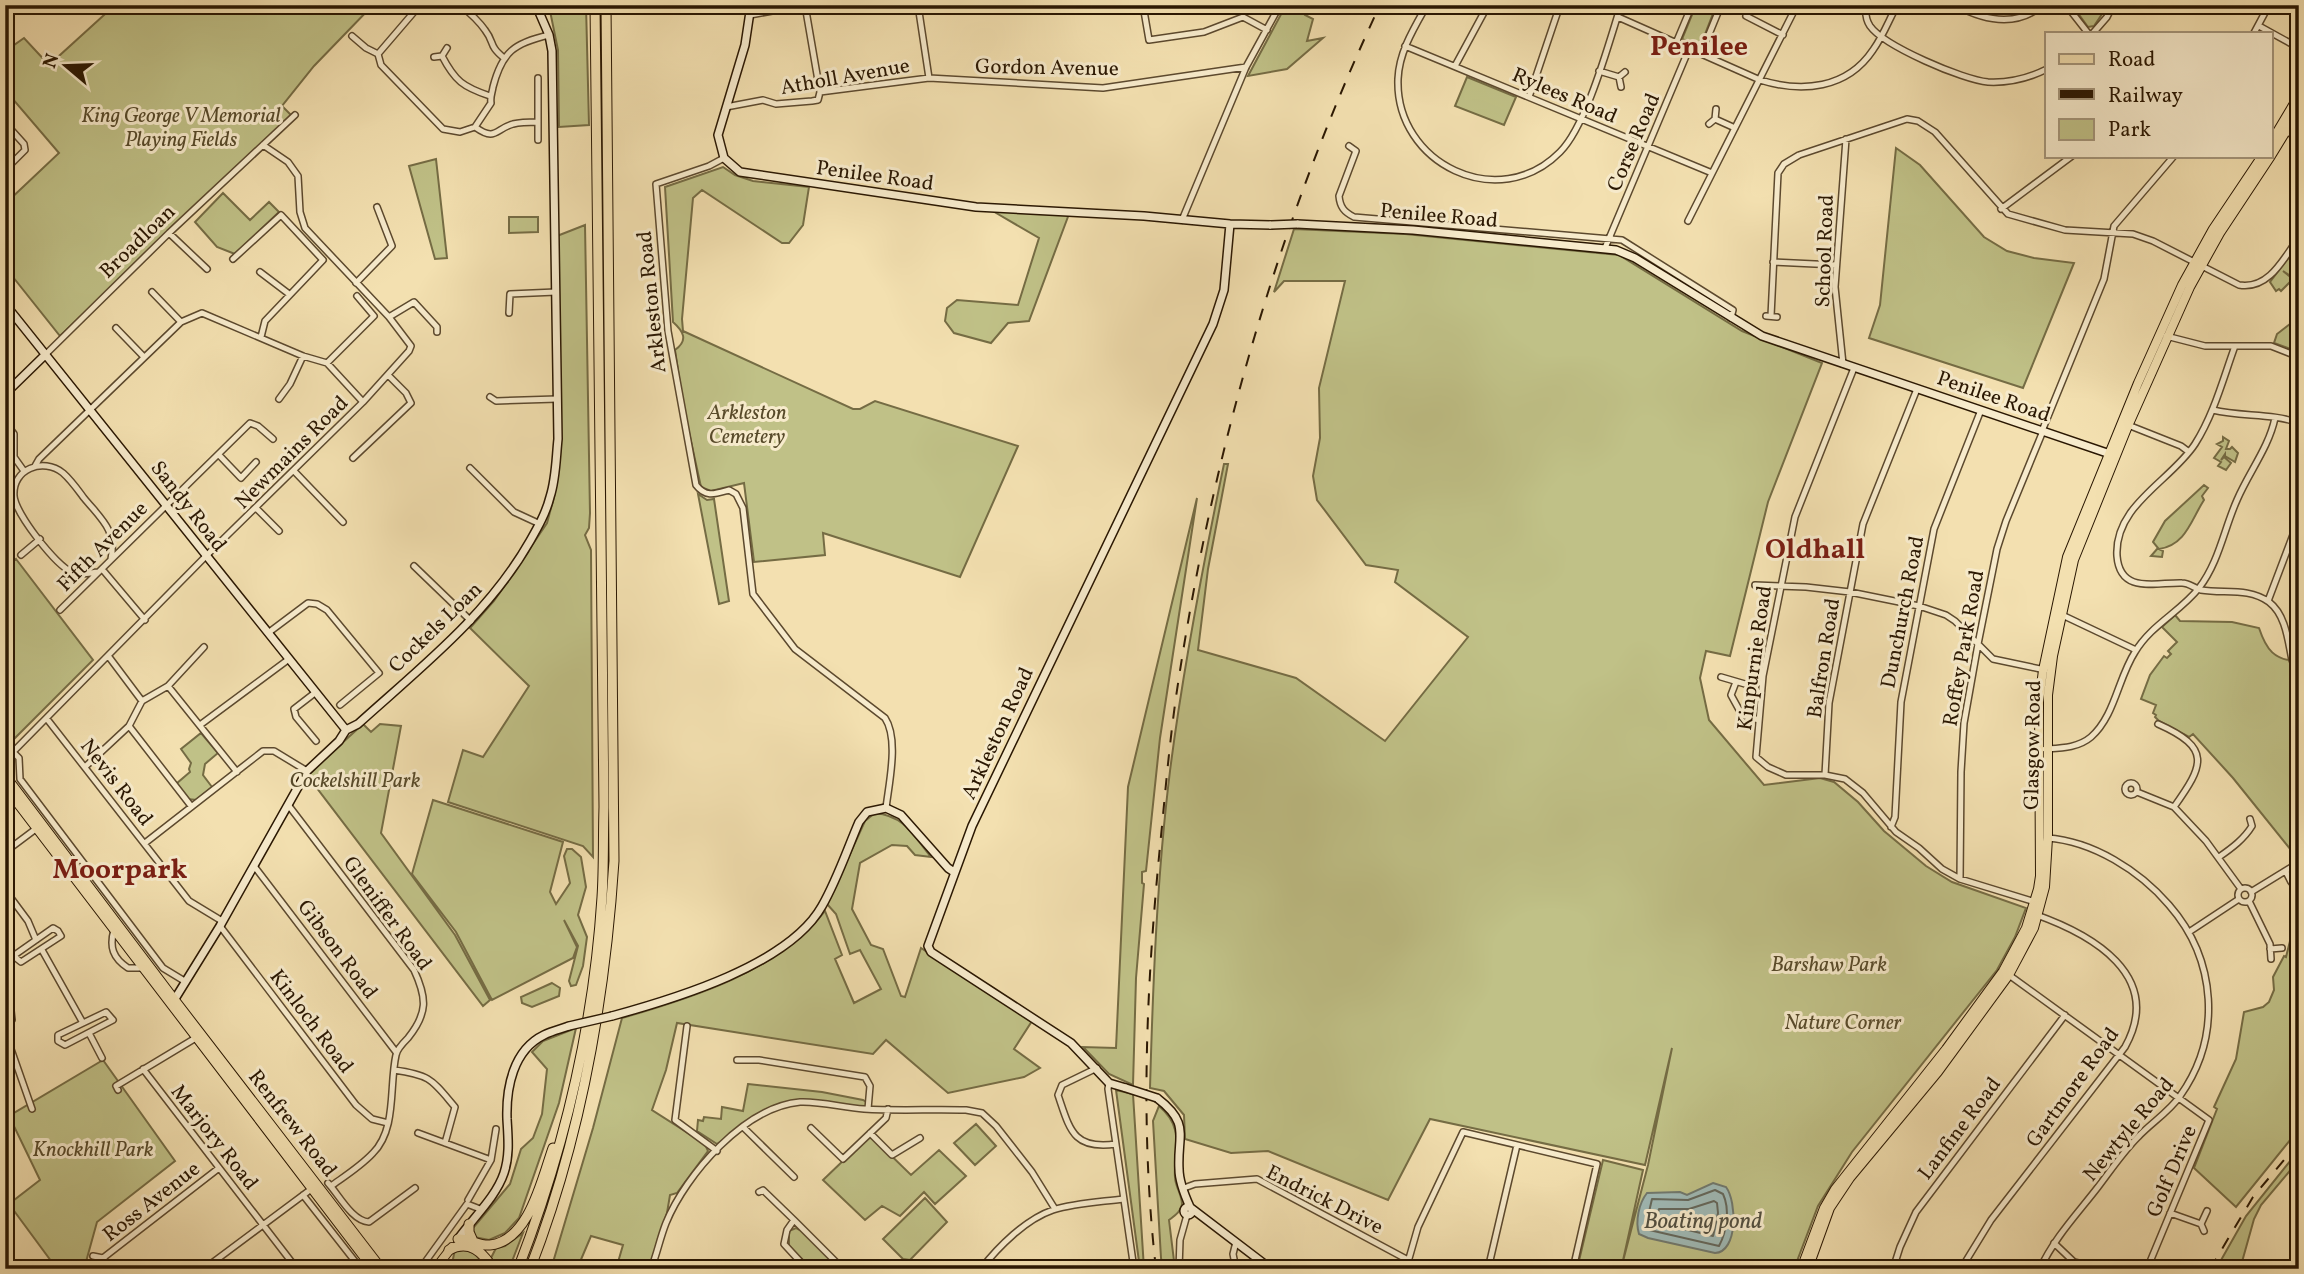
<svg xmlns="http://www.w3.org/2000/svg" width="2304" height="1274" font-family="Vollkorn,serif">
	<rect width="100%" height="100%" fill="#f3e0b0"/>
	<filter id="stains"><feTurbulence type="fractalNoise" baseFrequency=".00286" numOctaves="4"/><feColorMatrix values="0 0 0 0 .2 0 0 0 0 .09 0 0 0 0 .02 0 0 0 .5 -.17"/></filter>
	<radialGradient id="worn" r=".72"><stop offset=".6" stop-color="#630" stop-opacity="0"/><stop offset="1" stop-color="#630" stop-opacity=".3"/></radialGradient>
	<!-- green -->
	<path fill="#c0c187" stroke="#756c44" stroke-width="2" d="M115,5H373L314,66L282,106L291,115L287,119L60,336L5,267V204L59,153L5,90V41L14,45L24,38L49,65Z
		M586,5L589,125L559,127L558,50L549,6Z
		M1286,5H1307L1305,15L1313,19L1307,41L1323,38L1287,69L1248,76Z
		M1696,5L1714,11L1700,47L1682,39Z
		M2072,5H2108L2094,26L2088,27Z
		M1467,77L1516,97L1504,125L1455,106Z
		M1896,148L1920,165L1984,237L2007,251L2034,258L2074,263L2023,388L1869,338L1880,305Z
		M436,159L447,258L435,259L409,166Z
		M723,167L735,175L753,181L809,187L803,225L789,243H782L702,190L693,198L682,319L683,331L853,409H860L875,401L1018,446L960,577L823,533L825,555L754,562L744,483L711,491L701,487L683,405L675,350C689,340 683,331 673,322L665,187Z
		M223,193L250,220L269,202L279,212L235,254L217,247L195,222Z
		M991,210L1069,214L1029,321L1008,323L991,343L954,333L945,321L947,308L957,300L1018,305L1039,238Z
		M538,217V232L509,233V217Z
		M585,225L590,513L589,528L585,535L591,550L593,857L583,846L448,802L463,750L483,757L529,686L470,628L494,601L547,523L554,497L561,448L557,236Z
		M1294,229L1405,234L1619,255L1742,331L1822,363L1768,502L1730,656L1706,651L1700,678L1709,720L1764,785L1820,778L1834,782L1858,802L1884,831L1926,866L1952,882L2026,908L2015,937L1997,970L1852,1152L1818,1206L1794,1269H1577L1603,1160L1643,1170L1622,1265L1648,1165L1672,1048L1645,1165L1430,1119L1388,1200L1268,1151L1231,1153L1185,1139L1184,1115L1164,1091L1150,1088C1153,982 1157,876 1170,771C1183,668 1203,565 1224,464H1228L1208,569L1198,650L1296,678L1385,741L1468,637L1395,582L1398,570L1366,565L1317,500L1313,476L1320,438L1319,388L1345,281H1284L1274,292Z
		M2299,244V282L2283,271L2293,279L2281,291L2279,289L2276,291L2270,282Z
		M2290,324L2299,327V336L2293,350L2274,343L2277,334Z
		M2223,437L2229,441L2226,449H2230L2232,447L2238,453L2235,462L2225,456V454L2221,460L2224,457L2231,463L2226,470L2218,466L2221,462L2214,458L2222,447L2217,444L2223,441Z
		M2204,485L2208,488L2202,496L2204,500C2191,520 2186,545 2159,549L2163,551L2162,557L2151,556L2158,548L2153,542L2165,521Z
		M698,494L707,500L714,499L729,601L719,604Z
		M1197,498L1160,738L1146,871L1142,872V883L1144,884L1136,978L1133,1085L1109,1074L1083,1047L1116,1048L1128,787Z
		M16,559L93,660L5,748V567Z
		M2175,615L2180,621L2232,622L2259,628C2266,649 2274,661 2299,661V860L2233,778L2193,734L2189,737L2159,721L2155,717L2156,715L2153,713L2156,705L2141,699L2150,675L2164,656L2167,658L2171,654L2168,651L2177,642L2162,627Z
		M363,724L371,732L380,724L401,726L381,833L455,935L490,1000L483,1006L307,775Z
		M201,733L218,753L205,764L203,775L212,787L197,800L187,799L176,784L190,772L189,769L191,763L181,749Z
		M433,800L563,842L550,892L556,904L570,883L564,856L567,849H572L581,857L586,887L578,915L587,937L583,966L576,985L571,986L569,981L578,946L564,920L577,947L573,958L492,1000L456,932L412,874Z
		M875,813C905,816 913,835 931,857L915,855L907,846L892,845L860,863L852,909L871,945L883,949L901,996L905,997L921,948L1032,1021L1014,1049L1040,1068L1024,1077L948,1093L886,1040L873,1054L677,1023L666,1070L652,1110L705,1144L708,1151L677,1193L670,1195L667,1213L649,1269H616L623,1245L591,1236L577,1269H551L593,1128L622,1018C691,998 779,971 825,911L842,955L835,959L854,1003L881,989L860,950L850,954L836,914L827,904L865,821Z
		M2299,905V1129L2236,1207L2194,1168L2217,1109L2214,1107L2236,1059L2244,1012L2263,1007L2269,1002L2274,990L2273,977L2284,956L2286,957Z
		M552,983L560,988L559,996L532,1007L522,1003L521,997Z
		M576,1028L559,1103L519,1218L505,1233L489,1240L474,1237L473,1228L510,1184L521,1149L533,1138L542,1114L547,1069L532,1052L543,1041Z
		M103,1060L175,1161L97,1222L84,1269H57L9,1204L40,1180L9,1116Z
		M748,1084L822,1092L863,1100L868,1103L867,1108L801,1100L767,1111L717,1144L697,1131L698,1120L703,1121L704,1117L721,1119L722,1107L743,1111Z
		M1116,1090L1133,1094L1144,1269H1140Z
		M1159,1106C1186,1129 1173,1149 1175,1177C1175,1186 1182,1195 1182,1204C1181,1212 1174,1216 1169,1220L1175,1269H1163L1161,1258L1153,1121Z
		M976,1124L996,1146L975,1165L954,1143Z
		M870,1135L911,1175L939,1150L966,1176L935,1204L924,1192L900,1216L882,1206L865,1220L823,1180Z
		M2299,1150V1160L2261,1205L2254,1219L2240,1269H2216L2246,1216Z
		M925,1198L947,1222L910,1260L903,1259L883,1239Z
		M796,1228L802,1231L833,1261L831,1269H812L789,1246V1231Z
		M523,1233L509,1269H499L491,1258L496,1248L505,1246Z
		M461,1247L475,1254L488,1269H451L455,1249Z"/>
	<!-- water -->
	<path fill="#a0bab6" stroke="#71796e" stroke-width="2" d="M1713,1183L1726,1187C1737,1202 1738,1252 1715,1253L1648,1238L1639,1234C1635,1221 1639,1203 1647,1193L1680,1192L1687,1195Z"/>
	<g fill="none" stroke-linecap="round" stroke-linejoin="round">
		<!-- shore -->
		<path stroke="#65685c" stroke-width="2" d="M1715,1190L1723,1194C1730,1209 1727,1231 1719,1246L1645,1229L1652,1199L1688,1200Z
			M1714,1201L1717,1203L1718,1213L1713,1236L1655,1222L1659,1209H1689Z"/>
		<!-- street casing -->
		<g stroke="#5c492e" stroke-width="8">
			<path id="street" d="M420,5L378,54L381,65L443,129L460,132L475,127L491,103C490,96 492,94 493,87C502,52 514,43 549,35
				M460,5C470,13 478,20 485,30C495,43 488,45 504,58
				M805,5L820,92
				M918,5L929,78
				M1143,5L1149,40L1204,32L1243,17L1267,30
				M1427,5C1414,28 1399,52 1398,79C1395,164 1499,214 1560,152C1587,125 1609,42 1621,5
				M1866,5C1865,13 1866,20 1870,26C1884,46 1963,80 1988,82C2008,83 2029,78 2047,69
				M1955,5C1983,20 2016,28 2043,5
				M2066,5L2088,33
				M750,15L805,5
				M1746,16L1783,35
				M1618,17L1760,80C1802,93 1847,89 1873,50C1883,36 1889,20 1897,5
				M2259,26L2299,48
				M2093,33L2107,17L2113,5
				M2254,33L2269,5
				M352,36L366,48L378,54
				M1676,43L1692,5
				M1405,46L1712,173
				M1701,54L1721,5
				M442,56C455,81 463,87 490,96
				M434,57L442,56L447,48
				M1455,66L1488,5
				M1599,71L1619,77
				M1621,87L1619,77L1625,72
				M820,92L929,78L1103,88L1246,67
				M1529,97L1560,5
				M726,107L763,100L776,104L812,101L818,100L820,92
				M1715,119L1735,128
				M1709,124L1715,119L1716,109
				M475,127C496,142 495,129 513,124C521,122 530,122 538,122
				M2284,130L2299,139
				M538,140V78
				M1349,146L1356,151L1339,196C1340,207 1344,212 1354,217L1622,240L1733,310L1731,318
				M724,158L709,166L656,184L668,331L696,485C706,498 715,494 729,490L736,494L743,508L753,594L795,649L885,718C899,739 889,783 886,808
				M5,163L11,164L25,150L24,144L6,124
				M2001,209L2072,156
				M1182,220L1246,67L1280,5
				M1688,221L1797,5
				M169,233L207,269
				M1605,248L1689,49
				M233,259L281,215L323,260L265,321L261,337
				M1773,262L1836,265
				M260,272L289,294
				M356,283L392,246L377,207
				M152,292L181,322
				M509,313L510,294L556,292
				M1766,316L1777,317
				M1771,316L1778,173L1784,164L1799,155L1907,119L1918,121L1935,132L2008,214L2065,230L2133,234L2153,241L2239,285C2269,290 2284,258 2299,237
				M389,317L414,302L437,327V332
				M116,328L144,357
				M2166,336L2205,346H2235C2223,379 2214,414 2195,444C2171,481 2114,505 2117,556C2120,595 2157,582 2182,583C2189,583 2194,588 2201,590C2224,594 2248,587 2269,602C2286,615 2288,641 2292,660
				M2235,346H2271L2299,357
				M45,355L169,233L295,115
				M327,363L374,316L357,296
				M1843,364L1835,287L1846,139
				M1854,368L1795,517L1763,676L1756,757L1768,767L1786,775H1825L1845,779L1863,793L1896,832L1919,848L1942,869L1960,879L2035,902
				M490,397L496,401L557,399
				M279,399L290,384L303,356
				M2213,410C2241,417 2272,413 2299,423
				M5,422L14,434V457L24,471
				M2128,425L2181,446L2189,452
				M2042,431L2104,279L2114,226L2174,156
				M219,455L241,478L256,462
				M353,458L411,403L406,393L388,375
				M35,466L39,459L181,322L202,313L303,356L327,363L363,402
				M470,468L514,512L540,524
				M294,471L343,522
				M257,509L279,531
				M21,555L40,539
				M414,566L471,621
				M102,569L145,620
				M98,572C89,573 81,576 72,572C56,566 15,513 14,496C12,469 43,457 63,473C71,480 78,490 84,498C101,519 117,530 111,559
				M1755,585L1806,587L1850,592L1919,606L1946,615L1955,621L1993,659L2045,670
				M2268,601L2299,519
				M60,610L250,423L258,426L273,439
				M2060,614L2136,650
				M268,633L308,603L317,604L327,610L379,673L340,705
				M109,657L142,701
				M1721,677L1745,684
				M1736,682L1731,695L1742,715L1759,720
				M168,686L237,772
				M316,692L294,709L296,717L316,741
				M47,719L189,901L222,921
				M2158,724C2212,748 2204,765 2174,807
				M200,725L289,659
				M129,726L191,806
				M2045,749C2061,748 2078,748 2091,737C2115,716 2118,678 2135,652C2151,625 2180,612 2199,588C2219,562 2224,529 2237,500C2249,472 2269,447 2275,418
				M13,752L19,758L20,779L163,968L186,982
				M5,760L206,556L363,402L409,351L411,346L389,317L305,228L300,212L298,176L288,162L263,145
				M85,767L129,726L142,701L168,686L204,647
				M1825,775L1829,703L1863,524L1917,389
				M2125 789a6 6 0 1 1 12 0a6 6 0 1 1-12 0Z
				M2137,792L2174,807L2206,841L2241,889
				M289,806L414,970C427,998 428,1013 408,1038C403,1043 397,1049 396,1055C389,1086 397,1129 373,1153C361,1166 345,1176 331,1186
				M1891,827L1895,817L1901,702L1934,529L1981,410
				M145,843L263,751H274L307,771
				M5,852L37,828
				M2219,857C2232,848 2244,839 2252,826L2250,819
				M254,866L396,1052
				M2286,872L2291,882
				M1960,879L1961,772L1964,723L1978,644L1997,549L2006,521L2043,431
				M2238 895a7 7 0 1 1 14 0a7 7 0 1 1-14 0Z
				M5,890L28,921L36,940
				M2251,892L2295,865
				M2249,901L2270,944L2271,959
				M220,926L356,1105L372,1119L388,1123
				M53,928L58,931L61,936L21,962L16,958V954Z
				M114,930C109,947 113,958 128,968H143
				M2189,932L2239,899
				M2270,949L2282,948
				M42,950L83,1023
				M2009,975L2209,1120L2147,1269
				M5,1008L11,1011L12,1020L5,1026
				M106,1012L113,1020L65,1045L58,1041V1035Z
				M687,1026L675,1120L717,1151
				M5,1032L32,1109
				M89,1033L102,1058
				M737,1060H759L865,1077L870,1086L868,1109
				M1097,1068L1062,1085L1058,1095C1070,1130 1073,1150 1116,1144
				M143,1069L297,1269
				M394,1070C431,1075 432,1080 455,1107L445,1143
				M1109,1083L1108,1089L1134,1269
				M118,1090L116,1086L199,1036
				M743,1127L794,1177
				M811,1128L843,1159L886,1118L888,1109
				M418,1133L491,1160
				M870,1133L892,1155L920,1138
				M328,1183C339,1195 352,1221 369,1222L415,1188
				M1184,1188L1195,1184L1257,1179L1408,1260
				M759,1192L763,1190L794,1220
				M303,1195L361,1269
				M468,1200L491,1160L496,1129
				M2170,1213L2201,1224L2204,1231
				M2201,1224L2207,1211
				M2054,1243L2074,1262L2103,1269
				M93,1256L103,1258L111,1269
				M103,1258L219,1168
				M1090,1263L1092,1269
				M423,1265L467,1204L480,1209
				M204,1269L314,1187
				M651,1269C657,1254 660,1238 666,1223C686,1174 745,1107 800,1102C821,1101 844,1108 864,1109C898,1111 932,1109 966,1110L982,1113L996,1126L1032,1172L1055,1209
				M807,1269L784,1244L787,1230L794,1220L843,1269
				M981,1269C998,1247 1026,1219 1053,1210C1075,1203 1100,1202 1123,1199
				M1179,1269L1180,1240L1187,1215
				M1236,1269L1233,1254L1236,1242
				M1406,1269L1418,1227L1463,1132L1597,1164L1573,1269
				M1488,1269L1517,1145
				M1893,1269L1900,1247L1916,1212L2065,1015
				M1961,1269L1991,1220L2125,1047C2165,975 2091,934 2034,914
				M2040,1269C2054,1238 2078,1213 2098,1187C2111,1170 2123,1152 2138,1137C2151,1123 2169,1112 2180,1096C2222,1037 2217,960 2169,905C2140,871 2093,841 2047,838"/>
		</g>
		<!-- secondary casing -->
		<g stroke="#2a1702" stroke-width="10">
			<path id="secondary" d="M751,5L745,45L718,135L724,158L740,172L976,207L1144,216L1230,224L1271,225
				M1297,224L1413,230L1616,250L1635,258L1762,336L2113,455
				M5,304L346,730
				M5,394L45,355
				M173,1002L220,926L307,771L339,741L346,730L358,724C421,667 488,615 530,541C538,527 546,513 550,497C556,479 556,458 558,439L552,51L549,35L536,5
				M612,1016C674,999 789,965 822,906C837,880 847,850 859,822L867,812L886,808L901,815L948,868L954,872
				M1126,1088L1109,1083L1071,1043L931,952L928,946L972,826L1213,324L1224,290L1230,224
				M1157,1098C1191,1124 1177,1135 1179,1169C1179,1182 1185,1196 1190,1207
				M1184 1211a4 4 0 1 1 8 0a4 4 0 1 1-8 0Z
				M1191,1208L1271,1269
				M458,1239C473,1218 496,1197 504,1173C510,1155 508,1137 507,1119C506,1088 513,1050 544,1035C552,1031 561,1029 569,1026"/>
		</g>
		<!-- primary casing -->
		<g stroke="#2a1702" stroke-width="10">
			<path id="primary" d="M2271,142L2299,95
				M2271,156L2299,110
				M5,775L175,1000L382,1269
				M5,787L373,1269
				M435,1269L452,1247
				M1801,1269L1824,1208L1835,1189L1946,1049L2003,971L2026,928L2038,889L2040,876L2039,702L2043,670L2067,557L2138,383L2182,285L2213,229L2262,156
				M1808,1269L1830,1208L1850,1178L1938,1072L2009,975L2034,928L2045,887L2048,838V695L2053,656L2074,560L2128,426L2190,287L2220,233L2271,156"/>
		</g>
		<!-- highway casing -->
		<g stroke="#2a1702" stroke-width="11">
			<path id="highway" d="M469,1224V1232L473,1241
				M458,1239C469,1238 478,1246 490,1245C529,1241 542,1179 553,1148
				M449,1250C469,1239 483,1252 493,1269
				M518,1269C564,1150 594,1024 602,897C604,867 603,837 604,807L595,5
				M530,1269C581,1138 605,1001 614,861L606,5"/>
		</g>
		<!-- street -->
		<use href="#street" stroke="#f7ebcc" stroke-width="5"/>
		<!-- secondary -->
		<use href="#secondary" stroke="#f7ebcc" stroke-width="7"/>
		<!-- primary -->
		<use href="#primary" stroke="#f3e0b0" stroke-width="8"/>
		<!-- highway -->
		<use href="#highway" stroke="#f3e0b0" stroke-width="9"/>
		<!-- rail -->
		<path stroke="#2a1702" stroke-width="2" stroke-dasharray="12 12" stroke-linecap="butt" d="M1156,1269C1139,1121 1147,974 1162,826C1166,783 1170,740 1176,697C1211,458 1277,224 1380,5
			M2210,1269L2253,1197L2299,1142"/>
		<!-- secondary-bridge casing -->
		<g stroke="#2a1702" stroke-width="10" stroke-linecap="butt">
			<path id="secondary-bridge" d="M1271,225L1297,224
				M569,1026L612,1016
				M1126,1088L1157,1098"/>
		</g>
		<!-- secondary-bridge -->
		<use href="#secondary-bridge" stroke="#f7ebcc" stroke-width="7"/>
	</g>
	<g text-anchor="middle" stroke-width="6" stroke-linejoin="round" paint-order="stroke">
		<!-- street labels -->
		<g font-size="21" fill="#2a1702" stroke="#f7ebcc">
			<text transform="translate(1047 67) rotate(1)" y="7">Gordon Avenue</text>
			<text transform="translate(845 76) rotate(-10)" y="7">Atholl Avenue</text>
			<text transform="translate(1565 95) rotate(23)" y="7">Rylees Road</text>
			<text transform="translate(1633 142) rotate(-67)" y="7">Corse Road</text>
			<text transform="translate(875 175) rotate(8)" y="7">Penilee Road</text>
			<text transform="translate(1439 215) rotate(5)" y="7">Penilee Road</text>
			<text transform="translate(137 241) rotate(-44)" y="7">Broadloan</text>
			<text transform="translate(1824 251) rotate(-88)" y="7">School Road</text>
			<text transform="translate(651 302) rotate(-96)" y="7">Arkleston Road</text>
			<text transform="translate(1994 396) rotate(19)" y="7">Penilee Road</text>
			<text transform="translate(291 452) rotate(-45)" y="7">Newmains Road</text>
			<text transform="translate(189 506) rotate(52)" y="7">Sandy Road</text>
			<text transform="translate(102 546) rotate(-45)" y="7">Fifth Avenue</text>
			<text transform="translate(1902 612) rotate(-79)" y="7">Dunchurch Road</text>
			<text transform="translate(435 627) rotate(-44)" y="7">Cockels Loan</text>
			<text transform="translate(1963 648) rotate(-80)" y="7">Roffey Park Road</text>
			<text transform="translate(1754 658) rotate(-82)" y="7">Kinpurnie Road</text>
			<text transform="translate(1823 658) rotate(-81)" y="7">Balfron Road</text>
			<text transform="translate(997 733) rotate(-65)" y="7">Arkleston Road</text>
			<text transform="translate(2032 745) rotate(-89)" y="7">Glasgow Road</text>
			<text transform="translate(117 782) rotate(52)" y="7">Nevis Road</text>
			<text transform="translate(388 913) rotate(54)" y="7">Gleniffer Road</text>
			<text transform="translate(338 949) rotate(53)" y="7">Gibson Road</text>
			<text transform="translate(312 1021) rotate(53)" y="7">Kinloch Road</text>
			<text transform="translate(2072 1087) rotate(-54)" y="7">Gartmore Road</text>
			<text transform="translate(293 1123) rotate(52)" y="7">Renfrew Road</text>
			<text transform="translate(1959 1128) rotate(-53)" y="7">Lanfine Road</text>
			<text transform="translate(2128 1129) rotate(-50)" y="7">Newtyle Road</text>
			<text transform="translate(215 1137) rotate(52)" y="7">Marjory Road</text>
			<text transform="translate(2171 1171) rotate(-67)" y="7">Golf Drive</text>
			<text transform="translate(1325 1199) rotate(27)" y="7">Endrick Drive</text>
			<text transform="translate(151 1201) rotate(-38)" y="7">Ross Avenue</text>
		</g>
		<!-- park labels -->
		<g font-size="21" font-style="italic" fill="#574a2a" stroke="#f7ebcc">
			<text x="181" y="122">King George V Memorial<tspan x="181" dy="24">Playing Fields</tspan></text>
			<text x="747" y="419">Arkleston<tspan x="747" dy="24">Cemetery</tspan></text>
			<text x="355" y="787">Cockelshill Park</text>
			<text x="1829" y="971">Barshaw Park</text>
			<text x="1843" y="1029">Nature Corner</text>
			<text x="93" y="1156">Knockhill Park</text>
		</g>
		<!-- water labels -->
		<g font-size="23" font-style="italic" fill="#535041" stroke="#f7ebcc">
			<text x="1703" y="1228">Boating pond</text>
		</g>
		<!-- district labels -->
		<g font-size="28" font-weight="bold" fill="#7a1f14" stroke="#f7ebcc">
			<text x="1699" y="55">Penilee</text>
			<text x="1815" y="558">Oldhall</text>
			<text x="120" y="878">Moorpark</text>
		</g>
	</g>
	<!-- margin -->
	<rect width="2304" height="1274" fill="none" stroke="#f3e0b0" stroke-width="28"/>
	<rect x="7" y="7" width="2290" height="1260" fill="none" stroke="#2a1702" stroke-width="3.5"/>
	<rect x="14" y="14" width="2276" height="1246" fill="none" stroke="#2a1702" stroke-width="2"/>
	<!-- legend -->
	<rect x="2045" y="32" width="228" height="126" fill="#f7ebcc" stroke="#a5967b" stroke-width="2"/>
	<rect x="2059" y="54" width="35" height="10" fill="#f3e0b0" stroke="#a5967b" stroke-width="2"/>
	<text x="2108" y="66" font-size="21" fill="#2a1702">Road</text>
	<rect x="2059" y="89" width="35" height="10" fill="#2a1702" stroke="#a5967b" stroke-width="2"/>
	<text x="2108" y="102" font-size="21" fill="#2a1702">Railway</text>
	<rect x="2059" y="119" width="35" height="21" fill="#c0c187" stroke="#a5967b" stroke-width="2"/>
	<text x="2108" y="136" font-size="21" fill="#2a1702">Park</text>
	<!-- north arrow -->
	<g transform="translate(66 66) rotate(289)" stroke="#f7ebcc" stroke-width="5" paint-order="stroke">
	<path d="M0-5L12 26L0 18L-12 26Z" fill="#2a1702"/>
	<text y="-10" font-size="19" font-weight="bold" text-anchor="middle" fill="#2a1702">N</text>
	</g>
	<rect width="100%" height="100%" filter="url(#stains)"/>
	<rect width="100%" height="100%" fill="url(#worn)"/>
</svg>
